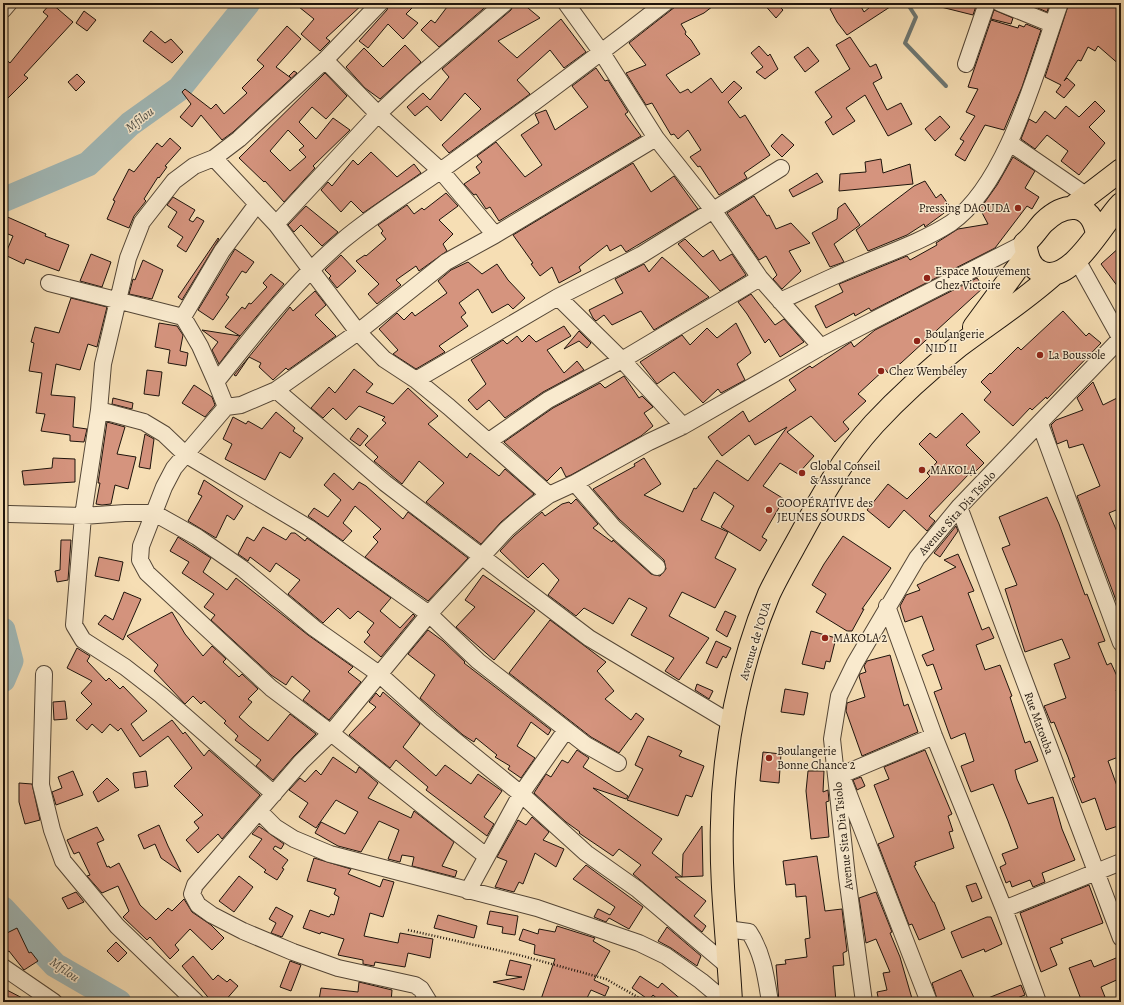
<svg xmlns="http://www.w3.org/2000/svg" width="1124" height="1005" font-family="Alegreya,serif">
	<rect width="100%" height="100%" fill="#f6deb4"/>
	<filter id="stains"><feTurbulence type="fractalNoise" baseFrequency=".005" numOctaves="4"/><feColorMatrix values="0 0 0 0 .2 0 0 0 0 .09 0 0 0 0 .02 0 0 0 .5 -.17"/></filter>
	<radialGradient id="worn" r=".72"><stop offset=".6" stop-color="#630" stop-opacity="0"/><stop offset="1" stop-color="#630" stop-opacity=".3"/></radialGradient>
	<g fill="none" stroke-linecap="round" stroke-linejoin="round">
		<!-- stream -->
		<path stroke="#6d7773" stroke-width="4" d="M907,3L916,17L905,43L946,86"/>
		<!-- river -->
		<path stroke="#a1b9b8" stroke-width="25" d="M3,200L88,164L130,124L179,89L248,3
			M3,630L11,661L3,680
			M3,909L55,965L119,1002"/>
	</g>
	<!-- building -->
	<path fill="#d5947e" stroke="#1e140c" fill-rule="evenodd" d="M51,3L73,22L24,75L28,78L3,103V57L10,63L48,16L43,12Z
		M294,3H315L320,7L325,3H367L365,5L364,3L326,38L330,41L320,51L301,34L314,19Z
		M389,3H417L406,14L418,23L403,39L388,24L368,48L359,41L387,10Z
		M450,3H490L439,47L421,30L431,20L435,23Z
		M514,3H522L540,18L498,41L517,58L561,19L586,52L564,68L550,50L517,80L530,94L449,153L442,145L481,109L465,93L441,121L427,106L415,116L407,107L423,93L430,100L449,77L442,69L511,10Z
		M680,3H717L704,13L681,24L686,32L685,34L691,40L700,54L666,75L680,93L688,89L691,93L711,78L722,93L734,81L742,88L728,102L740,118L745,115L770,155L744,173L747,178L719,195L700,166L698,167L690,157L701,150L688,130L678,139L674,134L671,135L652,103L646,105L626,73L646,65L629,43Z
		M763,3H776L783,10L776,18Z
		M839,3H859L864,12L875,3H896L847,35L837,22L830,9Z
		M941,3H977L973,15L941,7Z
		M1035,3H1050L1047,12L1033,6Z
		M1069,3H1121V66L1098,46L1095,51L1088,47L1081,61L1078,60L1064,81L1067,78L1075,85L1064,98L1056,92L1061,85L1045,77Z
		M994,10L1013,18L1011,24L991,19Z
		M84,11L96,20L87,31L76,23Z
		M991,20L1018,28L1019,25L1024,27L1026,24L1041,30L1022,87L1004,130L985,125L965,161L955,155L964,141L960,139L975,116L966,112L978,89L968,87Z
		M287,26L301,39L276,67L291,78L289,76L294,71L297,73L233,132L222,140L201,115L192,127L180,117L191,104L182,92L185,89L211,109L216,104L224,114L247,93L242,88L264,66L257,60Z
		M151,31L165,43L171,39L183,52L172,63L143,41Z
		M850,37L870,67L876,64L882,78L873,83L887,110L901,103L912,124L888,136L865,95L846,108L855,121L833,135L825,122L832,117L815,92L850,69L836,45Z
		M405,45L421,62L380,99L365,88L346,67L364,48L383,67Z
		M759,46L768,56L770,54L778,69L765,79L756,72L763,67L751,53Z
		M808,47L819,61L805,72L794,57Z
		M596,68L605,81L608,80L628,112L625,114L641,136L499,221L490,207L486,209L476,194L474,195L464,184L480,173L476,167L482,162L477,156L496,142L525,177L542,165L521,135L539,123L535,114L546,110L555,130L588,107L572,86Z
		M325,73L347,96L326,119L312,107L299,122L316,139L333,118L350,130L313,166L315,168L284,202L265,181L264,182L239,158ZM288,130L304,146L299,150L306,157L290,171L270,151Z
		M77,74L85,82L76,91L68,82Z
		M1095,101L1105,111L1089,127L1105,143L1079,175L1061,161L1068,151L1047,135L1035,149L1021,139L1029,119L1036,123L1045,111L1055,119L1066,106L1079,117Z
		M940,116L950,127L935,141L925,129Z
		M782,134L794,145L782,157L771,146Z
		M170,138L181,148L165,166L167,167L159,178L158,177L144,199L146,201L134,216L129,228L107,219L115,201L113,200L129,169L134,172L157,143L162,147Z
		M371,152L397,177L414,164L421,173L363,213L351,201L341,212L321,190L328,182L332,186L353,160L358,165Z
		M1013,157L1035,171L1025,188L1039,197L1032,209L1027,206L995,248L871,311L869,308L855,316L854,313L826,328L815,306L843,292L839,284L907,256L910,260L937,245L936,243L958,229L988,224L980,209L997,185Z
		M881,159L883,173L910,164L913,184L839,191L840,174L866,172L865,162Z
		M633,163L651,192L674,176L698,209L626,252L621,245L610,251L607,245L579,267L581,271L559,283L552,267L540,276L531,264L533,263L513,235Z
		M817,173L823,182L793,197L789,190Z
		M925,181L936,198L941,194L951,208L925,227L924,224L907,235L868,251L856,230L914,186Z
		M446,193L458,206L439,220L453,234L443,244L447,251L419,271L416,266L396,280L401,285L377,304L368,294L379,284L356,261L365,255L366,256L386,239L381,233L383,231L378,225L407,205L414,214L422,208L424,210Z
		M754,196L767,216L769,215L776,229L791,223L810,243L789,251L801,271L782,289L773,279L777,275L766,256L759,260L727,213Z
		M173,197L195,210L189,220L193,222L197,217L204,221L186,252L177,246L183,237L168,227L177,212L167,205Z
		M845,203L860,225L834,244L844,262L830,267L812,233L837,219L838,208Z
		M306,206L338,232L322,246L301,225L294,232L288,225Z
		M3,215L46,234L45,236L69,245L59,271L26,259L24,264L5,255L13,236L3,232Z
		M218,238L219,239L182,300L178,297Z
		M685,239L703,257L713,250L720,261L732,254L746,275L720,291L678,244Z
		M1121,246V291L1101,264Z
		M235,249L254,262L246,273L242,271L226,295L229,297L213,320L198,310Z
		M91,254L111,262L102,287L80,281Z
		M341,255L356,271L337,288L329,278L331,276L325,270Z
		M662,257L709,297L654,330L641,311L612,325L604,315L596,321L593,318L589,310L623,293L615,279L644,264L649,272Z
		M143,260L163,270L152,299L129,294L133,279L135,280Z
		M468,262L482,274L497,264L508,280L525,298L513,309L508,304L492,313L478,289L459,303L466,313L461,317L468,326L439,346L445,352L416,369L393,354L398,350L379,329L397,313L404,320L412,312L415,316L447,293L438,281L451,270Z
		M271,274L284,284L240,336L225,327L242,307L245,309L249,303L251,304L267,287L263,283Z
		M977,278L984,287L901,363L888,373L885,369L858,394L866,401L843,422L849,429L835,442L811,416L787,432L814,456L798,474L780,463L763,486L784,499L762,537L767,540L760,551L721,527L734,506L714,492L701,520L728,532L715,558L736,569L715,608L682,592L669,616L709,638L679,680L665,671L674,658L631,635L647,608L629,598L613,624L584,608L576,616L548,595L559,580L543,563L528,578L500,551L514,536L542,512L545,516L562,504L569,502L571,504L576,499L598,524L593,528L612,542L613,540L651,574L660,576L666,569L664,560L619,519L593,489L635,466L634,464L644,458L661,484L644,495L683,512L694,488L696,489L717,460L748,481L787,427L755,445L749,435L722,456L708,437L743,411L749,422L796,390L789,380L810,366L812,368L851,342L854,347L875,330Z
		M315,291L326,305L315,315L336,336L288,370L286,368L273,380L259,367L261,363L249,357L236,376L234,375L290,307L293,311Z
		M751,294L775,325L784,319L804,342L780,357L769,339L765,343L747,314L738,302Z
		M71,298L107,307L97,347L88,344L80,370L56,364L51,395L75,397L73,427L87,429L84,442L70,441V435L41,431L45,414L36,413L42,373L29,371L34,343L31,342L35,327L59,333Z
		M1063,311L1086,336L1089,333L1101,343L1047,399L1046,397L1032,410L1030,408L1013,426L984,400L991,392L981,382L990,373L991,374L1018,347L1021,350Z
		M159,323L177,326L183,335L180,351L188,353L186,366L168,363L170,350L155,347Z
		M736,323L751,353L737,364L745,380L721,393L718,389L703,403L674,372L657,384L640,362L682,335L690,345L707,328L717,338Z
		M564,326L571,336L547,350L564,373L577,361L584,370L543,392L505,418L489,400L477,410L468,400L486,384L471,360L503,340L507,344L517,336L522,342L529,335L536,342Z
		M202,330L240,336L219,364L212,350L218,342Z
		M579,331L591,343L587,348L579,341L564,349Z
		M354,369L373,384L366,392L393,404L408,388L438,416L428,424L467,458L470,453L499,476L505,469L534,494L501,522L481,544L426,502L444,483L419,461L402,484L374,461L378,457L365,445L386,423L382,420L385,417L359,406L346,420L333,408L323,418L311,408L329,387L335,393Z
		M147,370L162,372L159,396L144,394Z
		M624,376L639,398L642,396L653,407L644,413L653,426L641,436L571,475L566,477L561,467L547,481L504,442L553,408L600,383L605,388Z
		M1093,382L1103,405L1121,396V508L1109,513L1121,541L1120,611L1077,496L1100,486L1083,444L1069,448L1067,440L1057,444L1051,425L1056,420L1083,410L1077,398Z
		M194,385L212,397L215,405L205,417L182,403Z
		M113,398L133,403L132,409L112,404Z
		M276,412L295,428L293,431L303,438L290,458L280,452L265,480L225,459L232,444L223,439L233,417L246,424L248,421L262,429Z
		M962,413L980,432L966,445L984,463L971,476L969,474L929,516L935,521L927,531L904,510L889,528L867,510L888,484L907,499L930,476L927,473L937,462L919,444L930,433L936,438Z
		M107,422L125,427L117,454L136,457L128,489L115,485L111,504L102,505L96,504L100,483H98Z
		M358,428L368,436L360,446L350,439Z
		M145,434L154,439L150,469L139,467Z
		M53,458L75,459V482L24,485L22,471L52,468Z
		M334,473L353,490L359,482L366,486L403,519L408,512L468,558L428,601L365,557L378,542L373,537L381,529L355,506L343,523L352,531L343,541L308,516L314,508L328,517L341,500L324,485Z
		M204,480L243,506L234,520L227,515L216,538L188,521L202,496L198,494Z
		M1047,497L1059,524L1085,595L1087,594L1105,641L1098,643L1107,665L1111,663L1121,685V688L1116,690L1121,701V756L1108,761L1117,786L1121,785V825L1106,830L1095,798L1082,803L1072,778L1075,777L1068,757L1054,722L1051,723L1044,706L1066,698L1054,664L1070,658L1062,639L1025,652L1005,589L1017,585L1002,548L1010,545L999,517Z
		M956,526L958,531L940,557L934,553Z
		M263,527L286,540L291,533H295L305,541L307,538L391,598L380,611L400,628L413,614L415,616L381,657L364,642L370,635L367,632L374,623L358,611L350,619L338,608L323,623L288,594L300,580L276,563L270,572L250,557L248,561L238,554L247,537L254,541Z
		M843,536L891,568L862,609H864L852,631H847L816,612L826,594L812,585L824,564Z
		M178,537L211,558L203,572L227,590L236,578L308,635L353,667L348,672L361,682L329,720L303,700L310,691L292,676L286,685L271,675L211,620L215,615L204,607L214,594L182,573L189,562L170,551Z
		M61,540H71L68,580L57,582L55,571L60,570Z
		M958,554L974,591L968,593L982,630L989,627L994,638L976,645L985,670L1000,665L1012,696L1010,697L1025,743L1030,741L1038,761L1015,770L1017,779L1028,804L1053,797L1062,829L1075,860L1042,873L1045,882L1033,887L1030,880L1012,887L1010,881L1006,883L1000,867L1006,864L1002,854L1018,848L1008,821L993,784L971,792L961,766L974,761L965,733L951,739L934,692L942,689L933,664L927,666L922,655L934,650L922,616L905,622L900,606L906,595L920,590L917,585L956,567L944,560Z
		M99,557L123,562L119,581L95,576Z
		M483,575L535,611L494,660L456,627L475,607L465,600Z
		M124,592L141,599L123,640L98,624L105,615L113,620Z
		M725,611L736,616L727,637L716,630Z
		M172,612L185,634L203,656L212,646L226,659L223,662L239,677L242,674L258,689L248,699L252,702L239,717L249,726L268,741L290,714L316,734L294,756L273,780L256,766L261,760L235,740L238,736L224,723L226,721L204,701L201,704L193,696L185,704L154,671L158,665L127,636Z
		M550,620L606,662L597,671L614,691L605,699L631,720L636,713L644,719L619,753L591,737L509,673Z
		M428,630L443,641L465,662L464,663L551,730L548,735L531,722L517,746L535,758L521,778L508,769L510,766L495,757L497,755L476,738L474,742L463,735L420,698L435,675L408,654Z
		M811,631L836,638L830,662L826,661L824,669L802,664Z
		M716,641L731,648L726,658L723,656L717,668L706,663Z
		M77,648L90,656L87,661L106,681L109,678L120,689L123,686L147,711L131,724L143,741L172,720L183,734L185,732L204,756L209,750L260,795L222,839L218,834L198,853L186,840L199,828L194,822L203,815L174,786L192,768L168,736L140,757L121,728L118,731L110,724L102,733L92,724L87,730L76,720L92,704L81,693L92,681L67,668Z
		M890,655L904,706L908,704L918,732L862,756L846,711L847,703L865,697L859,676L860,674L866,672L864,666L867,661Z
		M697,684L713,691L709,699L695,690Z
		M785,689L808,693L804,715L781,712Z
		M383,692L420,724L403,747L436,776L445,765L471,784L478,774L502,791L484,817L494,824L487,836L426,790L428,787L396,760L390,768L349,735L376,707L369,702L376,693L380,697Z
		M65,701L67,719L54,720L53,702Z
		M648,736L682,751L679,756L704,766L692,797L686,795L678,816L627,800L643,769L635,765Z
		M577,750L589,758L583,767L628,796L626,799L593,788L662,839L652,853L682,877H675L706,901L694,916L706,926L702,932L633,874L641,865L619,849L613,856L579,833L580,832L566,822L534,793L546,774L551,777L562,760L568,763Z
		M925,750L952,814L948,816L953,831L949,832L954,848L915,862L916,865L914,866L933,902H934L945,929L919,940L912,924L909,925L878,844L894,837L874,785L889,779L884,767Z
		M763,752L781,754L779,783L760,781Z
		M333,757L356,773L359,767L378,783L368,798L411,818L414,811L454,842L442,866L457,871L455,877L412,866L414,857L402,855L400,862L388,859L399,830L379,821L361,852L338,846L315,833L321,822L345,834L358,812L336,800L316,828L299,817L308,803L289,790L300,778L305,782L316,770L321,775Z
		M73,771L83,795L56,805L52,792L62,788L58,777Z
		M146,771L148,786L135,788L133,773Z
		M808,771H824L823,792L828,790L829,801L826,802L829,837L811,839L806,791Z
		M861,777L865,786L857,790L853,780Z
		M107,778L119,790L98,802L93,792Z
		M19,783L32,784L40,820L25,824L19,802Z
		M532,817L549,832L543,840L564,849L556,867L535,853L523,884L519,882L514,892L495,887L507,861L497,857L518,820L526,825Z
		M159,825L168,846L181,872L161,858L155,844L144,849L138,835Z
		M259,826L284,844L281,849L275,846L273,849L288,860L282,868L284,869L277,880L264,872L266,870L249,857L262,839L252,834Z
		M702,826L703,876L682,877L683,854Z
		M97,827L104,840L97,843L107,867L109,866L110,868L119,863L140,905L156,920L168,908L172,911L184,899L192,912L211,925L224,938L212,950L190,929L175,945L179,950L170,959L150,937L147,940L123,917L129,911L118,886L102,893L87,876L90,875L79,852L74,854L67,840Z
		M817,856L825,911L842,909L847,951L843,953L844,965L833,966L836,1002H779L776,965L786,964L785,960L807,957L805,939L810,938L806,896L796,897L795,884L786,885L783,861Z
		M314,858L351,869L348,874L380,887L383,879L394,882L383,917L370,913L364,936L398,943L400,933L433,939L430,958L408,953L405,967L375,962L374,966L363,964V960L338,955L344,939L321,932L320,934L303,928L310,910L329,917L331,914L334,915L339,897L334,894L336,889L307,881Z
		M586,865L643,907L629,929L609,918L606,922L594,917L598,909L610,915L615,907L573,879Z
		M239,876L253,887L234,912L219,901Z
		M976,883L982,898L972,902L966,886Z
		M1089,885L1103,923L1061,939L1063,943L1050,948L1057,965L1041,972L1020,913Z
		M76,892L84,902L68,909L62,898Z
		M876,892L892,932L890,933L900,957L913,1002H879L877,992L887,990L883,973L890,972L876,939L866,943L859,898Z
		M276,907L293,916L282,937L271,933L276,923L269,919Z
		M490,911L518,916L515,935L502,933L503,927L487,924Z
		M438,915L477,926L474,938L434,928Z
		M987,917H991L1002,944L985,952L984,949L962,958L951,932Z
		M557,926L595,938L593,941L610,951L594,980L609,987L605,996L591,990L585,1002H540L555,959L534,954L535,945L519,940L523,929L538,934L539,929L555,932Z
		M667,927L701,956L697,966L671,948L658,941Z
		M17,928L29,953L31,952L38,961L24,970L9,951L3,954V935Z
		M116,942L127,953L118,962L107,951Z
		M193,956L213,980L218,975L227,982L230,979L238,986L224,1002H212L182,966Z
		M1121,956V978L1101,987L1107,1002H1082L1069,968L1091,960L1094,967Z
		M510,960L531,965L524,990L493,982L522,977L506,975Z
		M290,961L301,965L291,991L280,987Z
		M961,970L976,1002H938L932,983Z
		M640,976L658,988L662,983L684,1002H661L653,995L649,1000L632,988Z
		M359,982L392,990L391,1002H333L319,1000L321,988L358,992Z
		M1021,985L1025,995L1007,1002H978Z
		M3,988L30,1002H3Z"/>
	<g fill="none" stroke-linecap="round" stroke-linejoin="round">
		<!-- service casing -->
		<g stroke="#544636" stroke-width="10">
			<path id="service" d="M1111,217L1121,228"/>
		</g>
		<!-- minor casing -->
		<g stroke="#544636" stroke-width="18">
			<path id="minor" d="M566,3L602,53L656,138L713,210L760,278L821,347
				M1000,3L1052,24
				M3,10L9,3
				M325,60L378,114L441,171L495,235
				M966,64L987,3
				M1010,143L1087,196
				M214,158L276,224L358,332L384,359L416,380L449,407L549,495
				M276,224L378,114L413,81L505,3
				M1077,260L1121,339
				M49,283L183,317L200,346L216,382
				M558,297L622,360L683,426
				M780,301C807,289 833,276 860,265C891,252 923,241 951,223C1008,183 1037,67 1060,3
				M183,317L222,251L257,204
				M416,380L558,297L641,255L781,168
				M276,390L385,483L589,638L731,723
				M226,407L216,382C255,333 294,282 342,241C374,214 409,193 443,169C518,115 592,60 665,3
				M99,410L144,422L164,434L185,454L309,528L429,614L478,661L586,745L618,763
				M1040,424L1121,643
				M489,441L548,400L622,360L760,278
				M575,483L614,528L657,567
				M959,507L1121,938
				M9,514L83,516L125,513H154L197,537L243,569L314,628L379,674L431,721L521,794L586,853L637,889L729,967
				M887,606L934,736L1004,909L1038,1002
				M44,674L41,785L52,830L63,861L117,926L196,1002
				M841,775L934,736
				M842,777L929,1002
				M274,794L161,695L125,667L83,640L74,625L83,516L99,410L103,364L128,258L142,222L174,181L194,166L214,158L239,139L325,60L380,3
				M259,811L275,827L294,839L330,854L537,908L639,943L666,956L701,981L726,1002
				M486,856L331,733L271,688L147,573L140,560L141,546L164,487L174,468L226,407L241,405L276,390L358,332L446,262L495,235L656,138
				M468,891L521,794L566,730
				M1004,909L1121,862
				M727,929L749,932C763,953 766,977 770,1002
				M3,967L54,1002
				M429,1002L421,989L415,985L338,968L293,952L243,931L212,915L198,905L192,894L195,885L301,762L331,733L429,614L507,529L531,508L549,495L575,483L649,442L683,426L821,347L1025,243
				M864,1002L847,877L832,739L839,696L855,663L917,558L959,507L1121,338"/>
		</g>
		<!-- primary casing -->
		<g stroke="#1e140c" stroke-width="24">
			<path id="primary" d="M1074,206L1121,170
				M1097,234C1091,201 1065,202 1044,222C1037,229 1033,237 1025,243C1027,255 1029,267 1041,272C1071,286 1103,222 1121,204
				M974,327L1027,255
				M731,1002C728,943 720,882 722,823C723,748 740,663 769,594C778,575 789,556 799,538C821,497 843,458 874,424C900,396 929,370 959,346C991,322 1024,301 1054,274"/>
		</g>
		<!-- path -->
		<path stroke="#1e140c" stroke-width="2.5" stroke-dasharray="1 2" stroke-linecap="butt" d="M408,930L519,955L606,979L646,1002"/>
		<!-- service -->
		<use href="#service" stroke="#f9eace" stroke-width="8"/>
		<!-- minor -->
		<use href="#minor" stroke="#f9eace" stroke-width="16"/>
		<!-- primary -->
		<use href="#primary" stroke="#f6deb4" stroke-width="22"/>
	</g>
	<!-- markers -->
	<g fill="#8f2418" stroke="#f9eace" stroke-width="1.5">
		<circle cx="1018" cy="208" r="4"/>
		<circle cx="927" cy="278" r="4"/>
		<circle cx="917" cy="341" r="4"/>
		<circle cx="1040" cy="355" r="4"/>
		<circle cx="881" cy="371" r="4"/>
		<circle cx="922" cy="470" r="4"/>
		<circle cx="802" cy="473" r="4"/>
		<circle cx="769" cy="510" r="4"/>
		<circle cx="825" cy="638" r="4"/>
		<circle cx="769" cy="758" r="4"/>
	</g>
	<g text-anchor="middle" stroke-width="3" stroke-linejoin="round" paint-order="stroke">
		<!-- poi labels -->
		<g font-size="12" fill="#1e140c" stroke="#f9eace" text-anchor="start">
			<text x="1010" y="212" text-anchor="end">Pressing DAOUDA</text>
			<text x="935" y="275">Espace Mouvement<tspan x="935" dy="14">Chez Victoire</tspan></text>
			<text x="925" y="338">Boulangerie<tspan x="925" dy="14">NID II</tspan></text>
			<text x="1048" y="359">La Boussole</text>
			<text x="889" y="375">Chez Wembeley</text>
			<text x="810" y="470">Global Conseil<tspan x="810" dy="14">&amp; Assurance</tspan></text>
			<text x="930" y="474">MAKOLA</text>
			<text x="777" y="507">COOPÉRATIVE des<tspan x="777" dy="14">JEUNES SOURDS</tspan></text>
			<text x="833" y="642">MAKOLA 2</text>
			<text x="777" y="755">Boulangerie<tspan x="777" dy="14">Bonne Chance 2</tspan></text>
		</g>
		<!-- street labels -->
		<g font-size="12" fill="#1e140c" stroke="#f9eace">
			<text transform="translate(957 513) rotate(-48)" y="4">Avenue Sita Dia Tsiolo</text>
			<text transform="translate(755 641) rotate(-73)" y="4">Avenue de l'OUA</text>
			<text transform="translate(1039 723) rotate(70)" y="4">Rue Matouba</text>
			<text transform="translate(843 836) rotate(-96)" y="4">Avenue Sita Dia Tsiolo</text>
		</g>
		<!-- water labels -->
		<g font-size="13" font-style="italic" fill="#4c4e48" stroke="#f9eace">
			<text transform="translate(139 119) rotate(-38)" y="5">Mfilou</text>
			<text transform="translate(65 969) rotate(35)" y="5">Mfilou</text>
		</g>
	</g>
	<!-- margin -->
	<rect width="1124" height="1005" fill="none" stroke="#f6deb4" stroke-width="16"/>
	<rect x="4" y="4" width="1116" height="997" fill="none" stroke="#1e140c" stroke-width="2"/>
	<rect x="8" y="8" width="1108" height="989" fill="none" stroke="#1e140c"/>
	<rect width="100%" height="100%" filter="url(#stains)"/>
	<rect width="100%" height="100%" fill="url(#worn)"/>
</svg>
